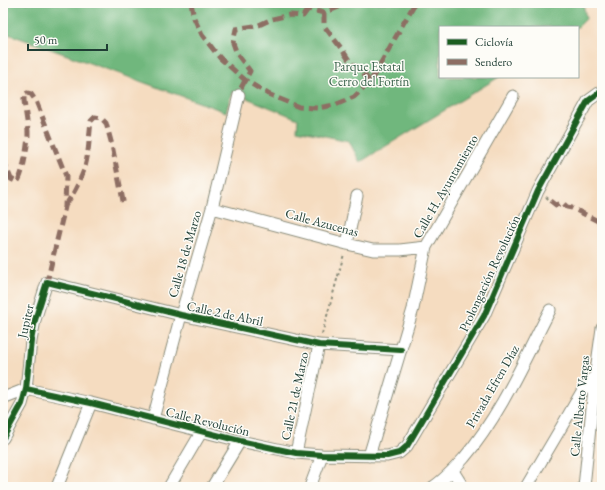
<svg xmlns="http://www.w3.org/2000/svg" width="605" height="490" font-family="'EB Garamond',serif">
	<rect width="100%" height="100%" fill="#fdfcf7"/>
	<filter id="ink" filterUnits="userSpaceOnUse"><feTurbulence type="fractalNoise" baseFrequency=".025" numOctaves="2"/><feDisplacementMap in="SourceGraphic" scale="8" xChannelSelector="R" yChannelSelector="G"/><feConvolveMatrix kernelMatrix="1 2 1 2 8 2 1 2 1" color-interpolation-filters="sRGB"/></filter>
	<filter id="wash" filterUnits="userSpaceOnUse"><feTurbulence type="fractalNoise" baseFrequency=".012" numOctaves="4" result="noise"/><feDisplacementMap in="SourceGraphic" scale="16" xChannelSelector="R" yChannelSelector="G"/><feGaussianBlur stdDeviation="0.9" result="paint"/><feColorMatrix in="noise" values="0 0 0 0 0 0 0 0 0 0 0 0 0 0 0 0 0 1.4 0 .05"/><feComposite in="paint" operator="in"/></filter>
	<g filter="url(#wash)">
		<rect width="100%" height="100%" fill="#f5dcc0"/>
		<!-- forest -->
		<path fill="#70b77d" stroke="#487a58" d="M3,3H583L586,19L578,27H440V77H499L360,162L349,141L297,130L298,119L232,92L226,112L3,32Z"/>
	</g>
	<g filter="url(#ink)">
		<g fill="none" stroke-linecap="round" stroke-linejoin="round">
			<!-- minor casing -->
			<g stroke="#8a8c7a" stroke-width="13">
				<path id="minor" d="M212,208L347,244L373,250H400L426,247
					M347,244L357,196
					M26,389L91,403L240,441L296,453L322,455L387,456L399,453L407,446L484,316L538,191L588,101L599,93H602
					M3,398L26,389
					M153,419L181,315L212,208L239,95
					M3,438L22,404L26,389L31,341L35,320L47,282L181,315L319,345L401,350
					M296,453L319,345
					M369,456L413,309L426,247L513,96
					M453,471L463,487
					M57,487L91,403
					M169,487L202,431
					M212,487L240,441
					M310,487L322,455
					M433,487C445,479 455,468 464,458C501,414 524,360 550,310
					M526,487L562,426L588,381L595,378
					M584,487L595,378L602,328"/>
			</g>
			<!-- path -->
			<path stroke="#8a8c7a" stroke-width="2" stroke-dasharray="3 3" stroke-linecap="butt" d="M546,197L551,201
				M322,334L344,254"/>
			<!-- minor -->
			<use href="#minor" stroke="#fff" stroke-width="11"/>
			<!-- quiet -->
			<path stroke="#8d6e63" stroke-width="5" stroke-dasharray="10 5" stroke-linecap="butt" d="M191,3L194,18L202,35L220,58L245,80L268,94L299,107L317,108L335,105L354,97L370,82L415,3
				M305,3L308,9L324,13L349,3
				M324,13V26L341,48L351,63L364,74L370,82
				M241,88L250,71L237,54L233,43L236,29L259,25L272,19L290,15L303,16L308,9
				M3,159L11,179L17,182C23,177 28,142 28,134C28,123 25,111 24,100V95L27,93L31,94L36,101L66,176L65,207L47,282
				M551,201L556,205L563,203L567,207L572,208L602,223
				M65,206C73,195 79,183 84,170C89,155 89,137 91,121L95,117L101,118L106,123L112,145L124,206"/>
			<!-- cycleway casing -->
			<g stroke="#fdfcf7" stroke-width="8">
				<path id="cycleway" d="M26,389L91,403L240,441L296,453L322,455L387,456L399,453L407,446L484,316L538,191L588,101L599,93H602
					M3,438L22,404L26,389L31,341L35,320L47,282L181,315L319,345L401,350"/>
			</g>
			<!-- cycleway -->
			<use href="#cycleway" stroke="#1b5e20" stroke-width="6"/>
		</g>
	</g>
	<g text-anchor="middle" stroke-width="3" stroke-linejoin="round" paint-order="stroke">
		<!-- park labels -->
		<g font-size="13" fill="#3a634c" stroke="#fdfcf7">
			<text x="369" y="71">Parque Estatal<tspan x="369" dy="15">Cerro del Fortín</tspan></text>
		</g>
		<!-- street labels -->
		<g font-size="13" fill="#1f3d34" stroke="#fdfcf7">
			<text transform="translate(445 186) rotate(-60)" y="5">Calle H. Ayuntamiento</text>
			<text transform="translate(322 222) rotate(15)" y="5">Calle Azucenas</text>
			<text transform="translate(184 254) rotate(-74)" y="5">Calle 18 de Marzo</text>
			<text transform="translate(489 273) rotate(-65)" y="5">Prolongación Revolución</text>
			<text transform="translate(225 313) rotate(12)" y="5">Calle 2 de Abril</text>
			<text transform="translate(25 321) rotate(-77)" y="5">Jupiter</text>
			<text transform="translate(492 386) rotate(-60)" y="5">Privada Efren Díaz</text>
			<text transform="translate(294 396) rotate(-78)" y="5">Calle 21 de Marzo</text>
			<text transform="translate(579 406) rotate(-84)" y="5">Calle Alberto Vargas</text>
			<text transform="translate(208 421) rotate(14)" y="5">Calle Revolución</text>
		</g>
	</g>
	<!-- margin -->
	<rect width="605" height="490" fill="none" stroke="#fdfcf7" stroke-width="16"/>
	<!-- legend -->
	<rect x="439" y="26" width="140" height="52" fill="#fdfcf7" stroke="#a4b0a9"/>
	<rect x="447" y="39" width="20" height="6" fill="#1b5e20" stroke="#a4b0a9"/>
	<text x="475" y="46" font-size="12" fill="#1f3d34">Ciclovía</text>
	<rect x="447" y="59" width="20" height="6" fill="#8d6e63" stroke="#a4b0a9"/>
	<text x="475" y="66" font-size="12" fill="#1f3d34">Sendero</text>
	<!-- scale -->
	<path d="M28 44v6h79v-6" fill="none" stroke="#1f3d34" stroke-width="2"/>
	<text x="34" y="44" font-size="12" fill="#1f3d34" stroke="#fdfcf7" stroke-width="3" paint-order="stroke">50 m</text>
</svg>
